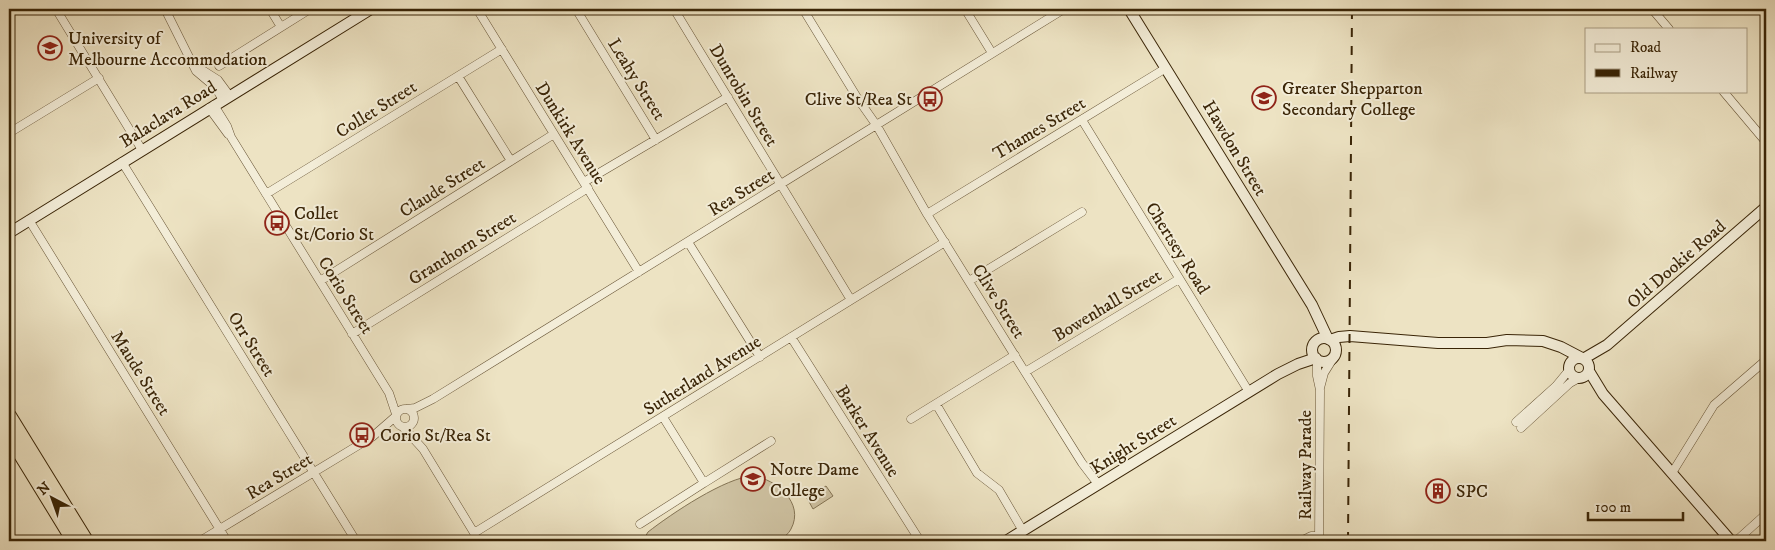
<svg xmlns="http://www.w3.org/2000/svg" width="1775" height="550" font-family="'IM FELL DW Pica',serif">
	<rect width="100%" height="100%" fill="#ede3c3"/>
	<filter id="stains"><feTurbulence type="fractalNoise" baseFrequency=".004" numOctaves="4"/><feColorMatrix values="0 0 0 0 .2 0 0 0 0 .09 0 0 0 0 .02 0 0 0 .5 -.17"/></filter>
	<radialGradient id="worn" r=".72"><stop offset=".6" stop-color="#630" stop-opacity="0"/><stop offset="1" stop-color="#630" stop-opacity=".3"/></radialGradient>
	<!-- pitch -->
	<path fill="#cfc3a3" stroke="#847455" d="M753,476C776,479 805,503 791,529C789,534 783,537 780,541H645V537L648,532C671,514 726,477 753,476Z
		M826,486L833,496L813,509L807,498Z"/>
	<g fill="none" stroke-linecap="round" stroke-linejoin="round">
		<!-- street casing -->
		<g stroke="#675436" stroke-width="9">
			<path id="street" d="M56,9L142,150
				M165,9L196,71L215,87L223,100
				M270,9L281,27
				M477,9L639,272
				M576,9L656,140
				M674,9L851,300
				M803,9L858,99L877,126L927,214L1025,372L1082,463L1098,484
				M965,9L992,53
				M1652,9L1669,29
				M219,66L310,9
				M199,68L218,80L229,95
				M458,76L511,161
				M1723,91L1766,142
				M214,105L227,126L231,137L389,393L396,414
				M209,108L228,134
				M1082,120L1249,392
				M9,133L99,78
				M122,162L356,541
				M584,182L728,97
				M266,194L502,49
				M927,214L1166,68
				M29,220L227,541
				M688,242L760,357
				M320,281L554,134
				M969,281L1082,212
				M352,334L588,188
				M791,337L920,541
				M1317,359V376L1320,390L1319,541
				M1025,372L1179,279
				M1320,388L1324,373L1334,357
				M936,404L977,473L999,490L1023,531
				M396 418a9 9 0 1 1 18 0a9 9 0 1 1-18 0Z
				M407,409L415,408L433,399L1064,9
				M911,419L1015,355
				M1516,422L1556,386L1570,369
				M403,427L423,449L479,541
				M1521,428L1570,383L1579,378
				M1672,473L1714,405L1766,360
				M704,483L771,441
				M640,524L704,483L663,417
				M474,533L945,242
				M200,541L372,437L395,417
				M1301,541L1311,536H1319
				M1736,541L1766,514"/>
		</g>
		<!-- secondary casing -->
		<g stroke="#3a2507" stroke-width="12">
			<path id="secondary" d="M1129,9L1312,305L1328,339
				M9,233L371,9
				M1312 350a12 12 0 1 1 24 0a12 12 0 1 1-24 0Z
				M1330,340L1339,337L1350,336L1438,343H1487L1507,340L1543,341L1561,347L1582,358
				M1569 368a10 10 0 1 1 20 0a10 10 0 1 1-20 0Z
				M1583,359L1607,345L1766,207
				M1589,371L1603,394L1731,541
				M1006,541L1278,374L1298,364L1316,358"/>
		</g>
		<!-- highway casing -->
		<g stroke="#3a2507" stroke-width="16">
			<path id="highway" d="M9,416L86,541
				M9,435L74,541"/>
		</g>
		<!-- street -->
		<use href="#street" stroke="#f3edd8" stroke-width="8"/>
		<!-- secondary -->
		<use href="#secondary" stroke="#f3edd8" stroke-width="10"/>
		<!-- highway -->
		<use href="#highway" stroke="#ede3c3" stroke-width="14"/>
		<!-- rail -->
		<path stroke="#3a2507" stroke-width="2" stroke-dasharray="9 9" stroke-linecap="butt" d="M1348,541L1352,9"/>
	</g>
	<!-- icons -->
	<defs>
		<g id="university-ring" transform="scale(1.25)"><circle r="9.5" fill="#f3edd8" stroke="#8f2418" stroke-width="1.5"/><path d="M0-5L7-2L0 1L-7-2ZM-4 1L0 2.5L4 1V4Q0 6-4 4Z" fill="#8f2418"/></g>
		<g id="school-ring" transform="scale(1.25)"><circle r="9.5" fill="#f3edd8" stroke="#8f2418" stroke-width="1.5"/><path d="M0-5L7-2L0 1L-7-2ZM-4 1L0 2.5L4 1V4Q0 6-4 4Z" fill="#8f2418"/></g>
		<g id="bus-ring" transform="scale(1.25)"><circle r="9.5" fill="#f3edd8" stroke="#8f2418" stroke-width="1.5"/><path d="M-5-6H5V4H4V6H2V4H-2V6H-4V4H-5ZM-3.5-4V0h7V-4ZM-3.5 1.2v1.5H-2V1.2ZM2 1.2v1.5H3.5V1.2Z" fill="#8f2418"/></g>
		<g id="building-ring" transform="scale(1.25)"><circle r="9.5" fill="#f3edd8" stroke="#8f2418" stroke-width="1.5"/><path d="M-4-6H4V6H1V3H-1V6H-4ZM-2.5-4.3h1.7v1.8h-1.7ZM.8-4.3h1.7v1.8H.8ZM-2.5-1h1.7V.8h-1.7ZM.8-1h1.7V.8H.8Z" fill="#8f2418"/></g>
	</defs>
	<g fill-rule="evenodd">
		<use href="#university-ring" x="50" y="48"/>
		<use href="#school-ring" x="1264" y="98"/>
		<use href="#bus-ring" x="930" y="99"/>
		<use href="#bus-ring" x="277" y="223"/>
		<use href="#bus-ring" x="362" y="435"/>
		<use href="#school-ring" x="753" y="479"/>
		<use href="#building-ring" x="1438" y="491"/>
	</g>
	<g text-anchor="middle" stroke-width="4" stroke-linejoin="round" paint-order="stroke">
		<!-- poi labels -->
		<g font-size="18" fill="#3a2507" stroke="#f3edd8" text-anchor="start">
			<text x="68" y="44">University of<tspan x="68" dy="21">Melbourne Accommodation</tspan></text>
			<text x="1282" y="94">Greater Shepparton<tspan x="1282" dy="21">Secondary College</tspan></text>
			<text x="912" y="105" text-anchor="end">Clive St/Rea St</text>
			<text x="294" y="219">Collet<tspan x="294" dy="21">St/Corio St</tspan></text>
			<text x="380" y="441">Corio St/Rea St</text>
			<text x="770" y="475">Notre Dame<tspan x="770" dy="21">College</tspan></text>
			<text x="1456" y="497">SPC</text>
		</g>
		<!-- street labels -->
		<g font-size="18" fill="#3a2507" stroke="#f3edd8">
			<text transform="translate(637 79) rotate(58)" y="6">Leahy Street</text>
			<text transform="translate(744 95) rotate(59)" y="6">Dunrobin Street</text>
			<text transform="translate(376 109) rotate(-32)" y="6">Collet Street</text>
			<text transform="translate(168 114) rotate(-32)" y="6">Balaclava Road</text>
			<text transform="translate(1039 128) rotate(-31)" y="6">Thames Street</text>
			<text transform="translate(571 133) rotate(58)" y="6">Dunkirk Avenue</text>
			<text transform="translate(1235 148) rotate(59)" y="6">Hawdon Street</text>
			<text transform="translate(442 187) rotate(-32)" y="6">Claude Street</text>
			<text transform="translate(741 192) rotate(-32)" y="6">Rea Street</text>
			<text transform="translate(462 248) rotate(-32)" y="6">Granthorn Street</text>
			<text transform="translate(1178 248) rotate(58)" y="6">Chertsey Road</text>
			<text transform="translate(1676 264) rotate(-41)" y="6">Old Dookie Road</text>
			<text transform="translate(346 295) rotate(58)" y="6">Corio Street</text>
			<text transform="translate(999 301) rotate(58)" y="6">Clive Street</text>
			<text transform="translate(1107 305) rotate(-31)" y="6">Bowenhall Street</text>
			<text transform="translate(252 344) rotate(58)" y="6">Orr Street</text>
			<text transform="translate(141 373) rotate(58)" y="6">Maude Street</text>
			<text transform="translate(702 375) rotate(-32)" y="6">Sutherland Avenue</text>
			<text transform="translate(868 431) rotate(58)" y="6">Barker Avenue</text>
			<text transform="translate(1133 444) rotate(-32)" y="6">Knight Street</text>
			<text transform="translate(1305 465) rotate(-90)" y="6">Railway Parade</text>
			<text transform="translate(279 476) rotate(-31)" y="6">Rea Street</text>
		</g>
	</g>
	<!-- margin -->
	<rect width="1775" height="550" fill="none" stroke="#ede3c3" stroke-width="30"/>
	<rect x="10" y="10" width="1755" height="530" fill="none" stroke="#3a2507" stroke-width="2.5"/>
	<rect x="15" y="15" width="1745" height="520" fill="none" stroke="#3a2507"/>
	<!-- legend -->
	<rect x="1585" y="28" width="162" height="65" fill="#f3edd8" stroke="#a99d84"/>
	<rect x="1595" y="44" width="25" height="8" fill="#f3edd8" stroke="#a99d84"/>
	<text x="1630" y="52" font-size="15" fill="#3a2507">Road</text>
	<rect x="1595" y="69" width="25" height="8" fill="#3a2507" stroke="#a99d84"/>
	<text x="1630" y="78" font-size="15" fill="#3a2507">Railway</text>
	<!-- north arrow -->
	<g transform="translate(52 498) rotate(319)" stroke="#f3edd8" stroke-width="4" paint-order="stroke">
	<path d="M0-4L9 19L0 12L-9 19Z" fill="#3a2507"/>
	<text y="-8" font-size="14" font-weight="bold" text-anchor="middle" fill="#3a2507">N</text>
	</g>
	<!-- scale -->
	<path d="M1588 512v8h95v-8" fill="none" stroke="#3a2507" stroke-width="2.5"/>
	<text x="1595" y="512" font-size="15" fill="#3a2507" stroke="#f3edd8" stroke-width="4" paint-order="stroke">100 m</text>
	<rect width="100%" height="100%" filter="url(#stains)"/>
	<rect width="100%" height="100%" fill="url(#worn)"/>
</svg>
